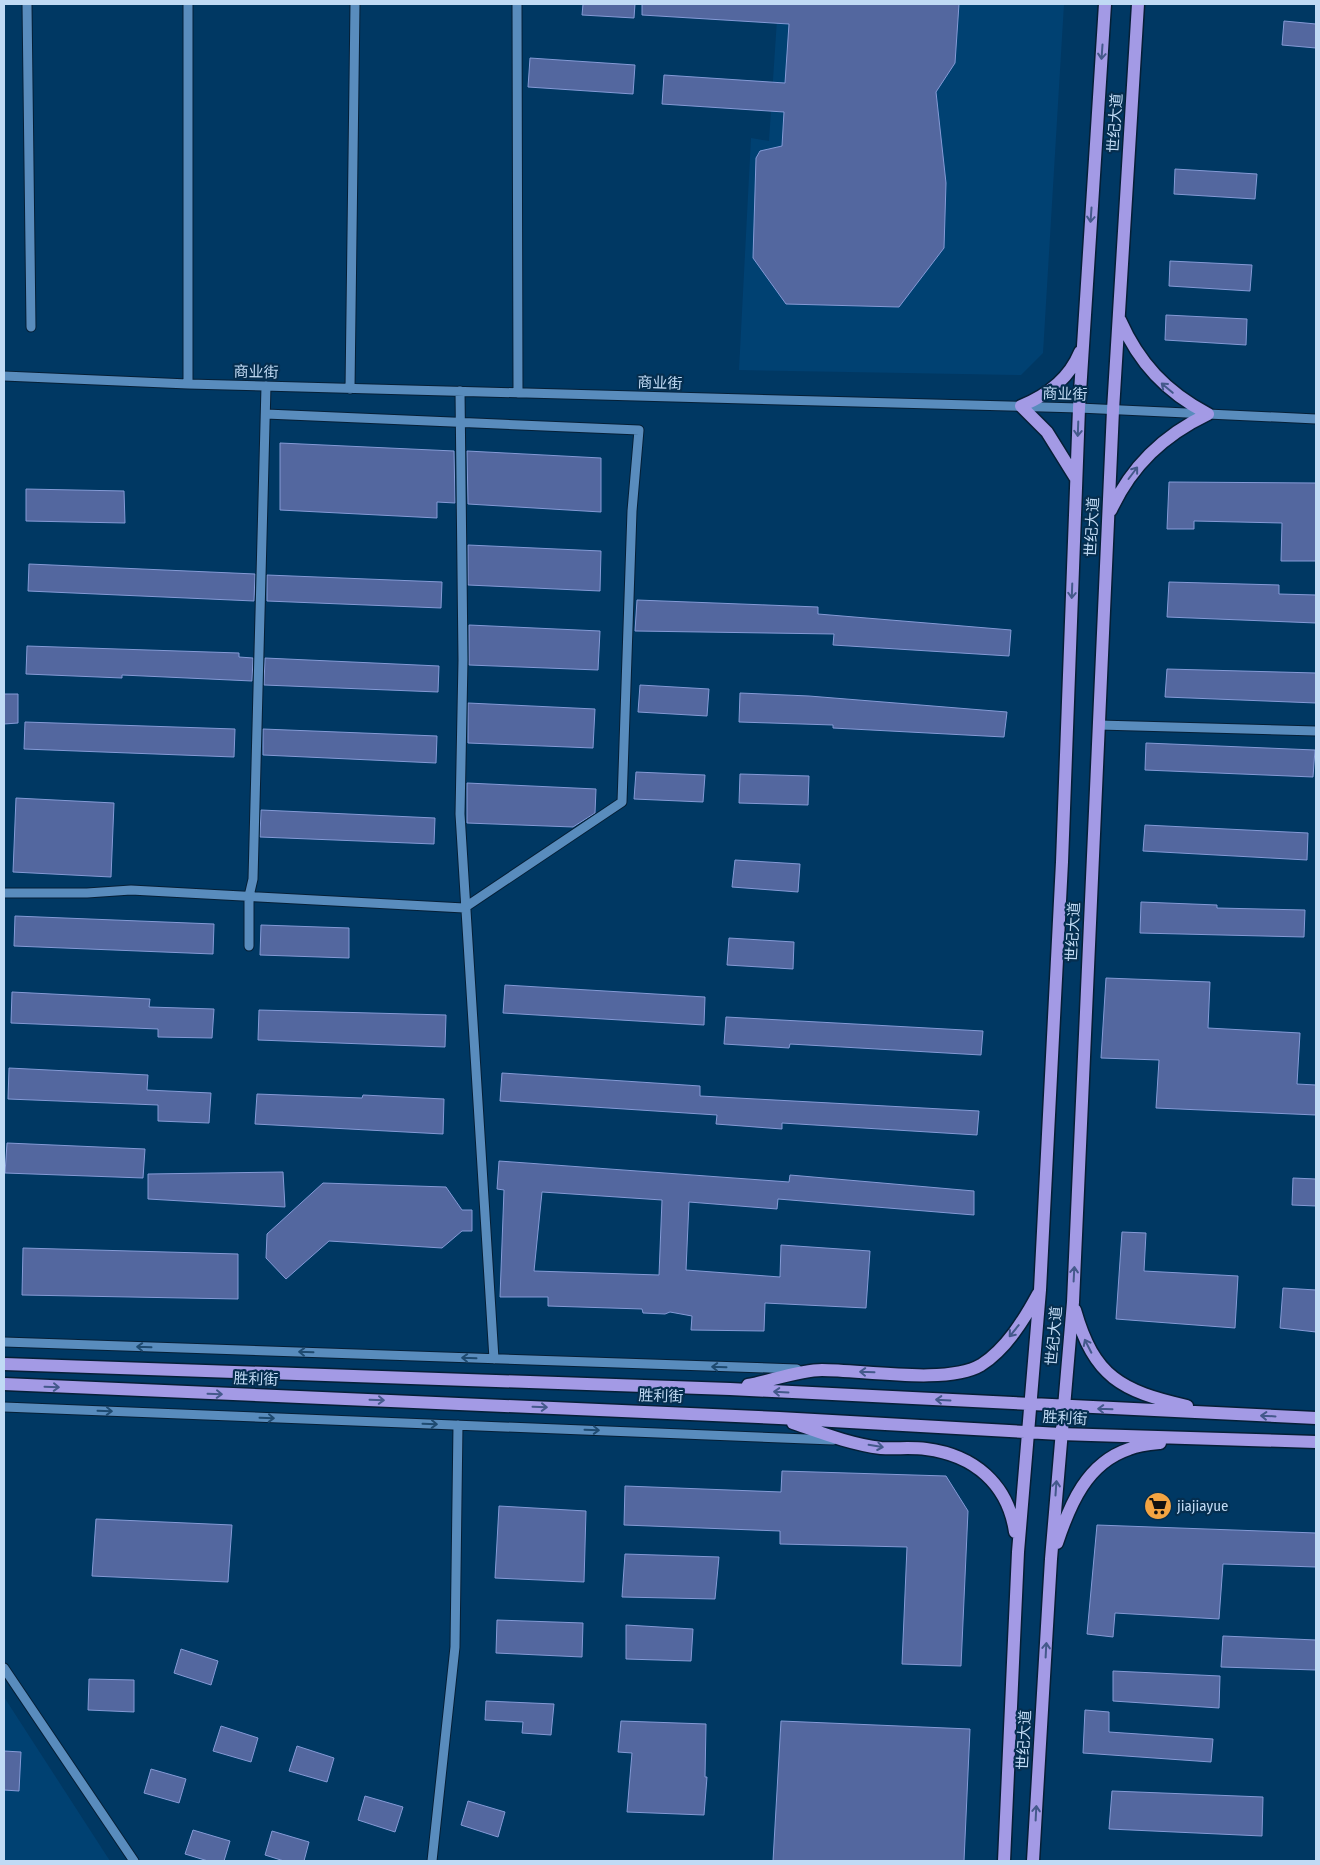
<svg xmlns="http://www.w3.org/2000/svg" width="1320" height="1865" font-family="'Fira Sans Condensed','Noto Sans SC',sans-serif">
	<rect width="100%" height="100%" fill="#003863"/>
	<!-- built -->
	<path fill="#004172" d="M778,4H1064L1043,353L1021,375L739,370L751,138L769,141Z
		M4,1697L110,1861H4Z"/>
	<!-- building -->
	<path fill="#53679f" stroke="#849ad6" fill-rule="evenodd" d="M583,4H635L634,18L582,15Z
		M642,4H959L955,63L936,92L946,183L944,248L899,307L786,304L753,258L756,158L760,151L782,146L784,112L662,104L664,75L785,83L789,24L642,15Z
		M1284,21L1316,24V48L1282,45Z
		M530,58L635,65L633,94L528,87Z
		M1175,169L1257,174L1255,199L1174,194Z
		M1170,261L1252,265L1250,291L1169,286Z
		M1166,315L1247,319L1246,345L1165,340Z
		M280,443L454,451L455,503L437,502V518L280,510Z
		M467,451L601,458V512L468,504Z
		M1169,482L1316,483V561H1281L1282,523L1194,521V529H1167Z
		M26,489L124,491L125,523L26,521Z
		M468,545L601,551L600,591L468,585Z
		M29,564L255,574L254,601L28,591Z
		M267,575L442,582L441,608L267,601Z
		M1169,582L1279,585V594L1316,595V623L1167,617Z
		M637,600L818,607V614L1011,630L1009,656L833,645L834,634L635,631Z
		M469,625L600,631L598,670L469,665Z
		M27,646L239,653V657L253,658L252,681L122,675V678L26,674Z
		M265,658L439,666L438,692L264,685Z
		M1167,669L1316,673V703L1165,697Z
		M640,685L709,689L707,716L638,712Z
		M740,693L809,696L1007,712L1004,737L833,728V725L739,722Z
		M4,694H18V723L4,724Z
		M468,703L595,709L593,748L468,743Z
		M25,722L235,729L234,757L24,749Z
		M263,729L437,736L436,763L263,755Z
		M1146,743L1315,750L1313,777L1145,770Z
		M636,772L705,775L703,802L634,799Z
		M740,774L809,776L808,805L739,803Z
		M467,783L596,789L595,813L573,827L467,823Z
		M16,798L114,803L111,877L13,872Z
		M261,810L435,818L434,844L260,837Z
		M1145,825L1308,833L1307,860L1143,851Z
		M735,860L800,864L798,892L732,887Z
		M1141,902L1217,905V908L1305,910L1304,937L1140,933Z
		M15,916L214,924L213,954L14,946Z
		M261,925L349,928V958L260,955Z
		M729,938L794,942L793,969L727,965Z
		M1106,978L1210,982L1208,1028L1300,1033L1297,1084L1316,1085V1115L1156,1108L1159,1060L1101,1058Z
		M505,985L705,997L704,1025L503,1013Z
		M12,992L150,999L149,1007L214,1009L212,1038L158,1037V1029L11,1023Z
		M259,1010L446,1015L445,1047L258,1040Z
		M726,1017L983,1031L981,1055L790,1044L789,1048L724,1044Z
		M9,1068L148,1075L147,1090L211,1093L209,1123L158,1121V1105L8,1099Z
		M502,1073L700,1086V1096L979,1111L977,1135L782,1123V1129L716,1124L717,1115L500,1101Z
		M257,1094L362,1098L363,1095L444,1099L443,1134L255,1124Z
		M7,1143L145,1149L143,1178L5,1173Z
		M499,1161L789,1182L790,1175L974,1191V1215L778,1199L777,1209L689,1202L686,1270L780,1277L781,1245L870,1251L866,1308L765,1303L764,1331L691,1330L692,1316L670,1312L665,1314L643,1313L642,1309L548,1306V1297H500L504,1190L497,1189ZM542,1192L662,1200L659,1275L534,1271Z
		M283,1172L285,1207L148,1199V1174Z
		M1293,1178L1316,1179V1206L1292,1205Z
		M323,1183L446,1187L462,1210H472V1231H462L442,1248L329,1241L286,1279L266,1258L267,1234Z
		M1122,1232L1146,1233L1144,1271L1238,1276L1235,1328L1116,1319Z
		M23,1248L238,1254V1299L22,1295Z
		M1283,1288L1316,1290V1332L1280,1328Z
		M782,1471L946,1476L968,1511L961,1666L902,1664L907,1547L780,1544V1531L624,1525L625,1486L781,1492Z
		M499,1506L586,1511L584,1582L495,1578Z
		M96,1519L232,1525L228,1582L92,1576Z
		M1097,1525L1316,1533V1567L1223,1564L1219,1619L1115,1613L1113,1637L1087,1634Z
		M625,1554L719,1557L715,1599L622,1597Z
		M497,1620L583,1623L582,1657L496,1653Z
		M626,1625L693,1629L691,1661L626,1659Z
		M1223,1636L1316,1640V1670L1221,1667Z
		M181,1649L218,1661L211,1685L174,1673Z
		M1113,1671L1220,1676L1219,1708L1113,1701Z
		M89,1679L134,1680V1712L88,1710Z
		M486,1701L554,1704L551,1735L522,1733L523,1722L485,1720Z
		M1085,1710L1109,1712V1732L1213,1739L1211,1762L1083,1753Z
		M621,1721L706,1724L705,1777H707L704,1815L627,1812L632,1753L618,1752Z
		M781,1721L970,1729L964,1861H773Z
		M221,1726L258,1738L251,1762L213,1751Z
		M297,1746L334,1758L327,1782L289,1771Z
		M4,1751L21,1752L19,1791L4,1790Z
		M151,1769L186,1779L179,1803L144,1793Z
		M1112,1791L1263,1797L1262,1836L1109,1829Z
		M365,1796L403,1807L395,1832L358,1820Z
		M468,1801L505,1812L498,1837L461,1825Z
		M193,1830L230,1841L224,1861H208L185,1854Z
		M272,1831L309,1842L304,1861H284L265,1855Z"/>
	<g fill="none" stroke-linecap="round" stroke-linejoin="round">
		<!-- minor casing -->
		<g stroke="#051f36" stroke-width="11">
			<path id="minor" d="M27,4L31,327
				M517,4L518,393
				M4,376L188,384L1079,408L1316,419
				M188,384V4
				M350,389L355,4
				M460,391L463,660L460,814L494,1359
				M1099,725L1316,731
				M4,893H87L131,890L464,908L622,802L632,511L639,430L266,414
				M249,946V896L253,879L266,386
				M4,1342L797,1369
				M4,1407L833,1440
				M4,1668L134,1861
				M432,1861L455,1647L458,1425"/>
		</g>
		<!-- major casing -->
		<g stroke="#051f36" stroke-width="15">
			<path id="major" d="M1120,320C1139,363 1166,392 1208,414
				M1075,477L1047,432L1021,406C1048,395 1069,379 1080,352
				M1111,510C1132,465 1164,435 1208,414
				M1075,1310C1094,1377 1121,1391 1187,1406
				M4,1364L730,1389L1316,1418
				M4,1384L779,1418L1060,1434L1316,1442
				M748,1385C770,1381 800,1370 822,1370C863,1370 947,1385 981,1365C1006,1349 1024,1320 1038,1294
				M793,1423C822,1433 850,1444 881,1448C896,1449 911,1447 926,1449C974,1455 1008,1484 1015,1532
				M1057,1543C1070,1504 1087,1463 1129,1449C1139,1445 1150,1444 1160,1443
				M1004,1861L1018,1552L1040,1290L1062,862L1079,408L1105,4
				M1033,1861L1051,1559L1073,1302L1113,410L1138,4"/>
		</g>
		<!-- minor -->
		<use href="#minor" stroke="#598cbd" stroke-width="9"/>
		<!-- major -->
		<use href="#major" stroke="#a39ae5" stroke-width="12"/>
	</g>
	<!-- one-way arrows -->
	<defs><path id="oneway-shaft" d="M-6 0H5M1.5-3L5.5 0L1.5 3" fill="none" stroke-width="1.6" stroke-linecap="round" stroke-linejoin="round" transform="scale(1.25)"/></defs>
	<g stroke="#44598b">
		<use href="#oneway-shaft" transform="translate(1102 52) rotate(94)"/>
		<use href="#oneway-shaft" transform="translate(1091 215) rotate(94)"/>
		<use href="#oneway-shaft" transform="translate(1167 388) rotate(-140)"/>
		<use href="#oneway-shaft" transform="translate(1078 429) rotate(92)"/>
		<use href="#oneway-shaft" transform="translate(1133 473) rotate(-53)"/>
		<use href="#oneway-shaft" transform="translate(1072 591) rotate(92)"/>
		<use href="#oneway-shaft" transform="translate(1074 1274) rotate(-87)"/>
		<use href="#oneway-shaft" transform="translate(1014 1331) rotate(129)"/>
		<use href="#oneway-shaft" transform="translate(1088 1346) rotate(-117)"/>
		<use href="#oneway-shaft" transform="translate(867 1372) rotate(-178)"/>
		<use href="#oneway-shaft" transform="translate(52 1387) rotate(2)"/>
		<use href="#oneway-shaft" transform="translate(781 1392) rotate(-177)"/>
		<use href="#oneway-shaft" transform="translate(215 1394) rotate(2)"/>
		<use href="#oneway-shaft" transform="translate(377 1400) rotate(2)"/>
		<use href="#oneway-shaft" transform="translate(943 1400) rotate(-177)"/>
		<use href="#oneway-shaft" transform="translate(540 1407) rotate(2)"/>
		<use href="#oneway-shaft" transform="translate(1105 1409) rotate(-178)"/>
		<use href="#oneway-shaft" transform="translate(1268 1416) rotate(-177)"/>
		<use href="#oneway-shaft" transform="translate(876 1446) rotate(9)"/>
		<use href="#oneway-shaft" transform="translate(1056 1488) rotate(-86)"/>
		<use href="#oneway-shaft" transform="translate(1046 1650) rotate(-87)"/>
		<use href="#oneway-shaft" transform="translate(1036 1813) rotate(-87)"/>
	</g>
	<g stroke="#1e4a70">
		<use href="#oneway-shaft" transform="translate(144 1347) rotate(-178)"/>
		<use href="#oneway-shaft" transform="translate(306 1352) rotate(-178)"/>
		<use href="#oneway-shaft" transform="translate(469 1358) rotate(-178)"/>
		<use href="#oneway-shaft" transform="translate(719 1367) rotate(-178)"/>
		<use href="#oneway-shaft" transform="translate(105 1411) rotate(2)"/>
		<use href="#oneway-shaft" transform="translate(267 1418) rotate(2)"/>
		<use href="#oneway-shaft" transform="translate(430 1424) rotate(2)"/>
		<use href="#oneway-shaft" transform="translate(592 1430) rotate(2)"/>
	</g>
	<!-- icons -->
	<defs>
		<g id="supermarket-disc" transform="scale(1.4375)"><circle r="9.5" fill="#f3a442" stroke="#052e4f"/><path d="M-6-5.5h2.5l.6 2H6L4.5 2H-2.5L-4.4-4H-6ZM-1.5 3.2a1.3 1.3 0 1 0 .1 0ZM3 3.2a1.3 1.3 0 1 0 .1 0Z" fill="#111"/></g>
	</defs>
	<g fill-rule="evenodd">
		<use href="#supermarket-disc" x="1158" y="1506"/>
	</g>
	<g text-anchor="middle" stroke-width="4.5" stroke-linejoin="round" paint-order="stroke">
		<!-- street labels -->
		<g font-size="15" fill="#c0daf4" stroke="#052e4f">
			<text transform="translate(1115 123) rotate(-86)" y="5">世纪大道</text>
			<text transform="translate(256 372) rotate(1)" y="5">商业街</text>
			<text transform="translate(660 383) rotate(2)" y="5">商业街</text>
			<text transform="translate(1065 394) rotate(2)" y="5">商业街</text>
			<text transform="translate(1092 527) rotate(-87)" y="5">世纪大道</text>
			<text transform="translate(1073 932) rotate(-87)" y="5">世纪大道</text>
			<text transform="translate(1054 1336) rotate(-85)" y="5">世纪大道</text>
			<text transform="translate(256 1379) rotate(2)" y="5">胜利街</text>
			<text transform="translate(661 1396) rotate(2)" y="5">胜利街</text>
			<text transform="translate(1065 1418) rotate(3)" y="5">胜利街</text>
			<text transform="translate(1024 1740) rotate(-87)" y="5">世纪大道</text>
		</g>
		<!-- poi labels -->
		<g font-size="15" fill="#c0daf4" stroke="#052e4f" text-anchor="start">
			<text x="1177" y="1511">jiajiayue</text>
		</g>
	</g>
	<!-- border -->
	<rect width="1320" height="1865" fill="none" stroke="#c0daf4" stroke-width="10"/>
</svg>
